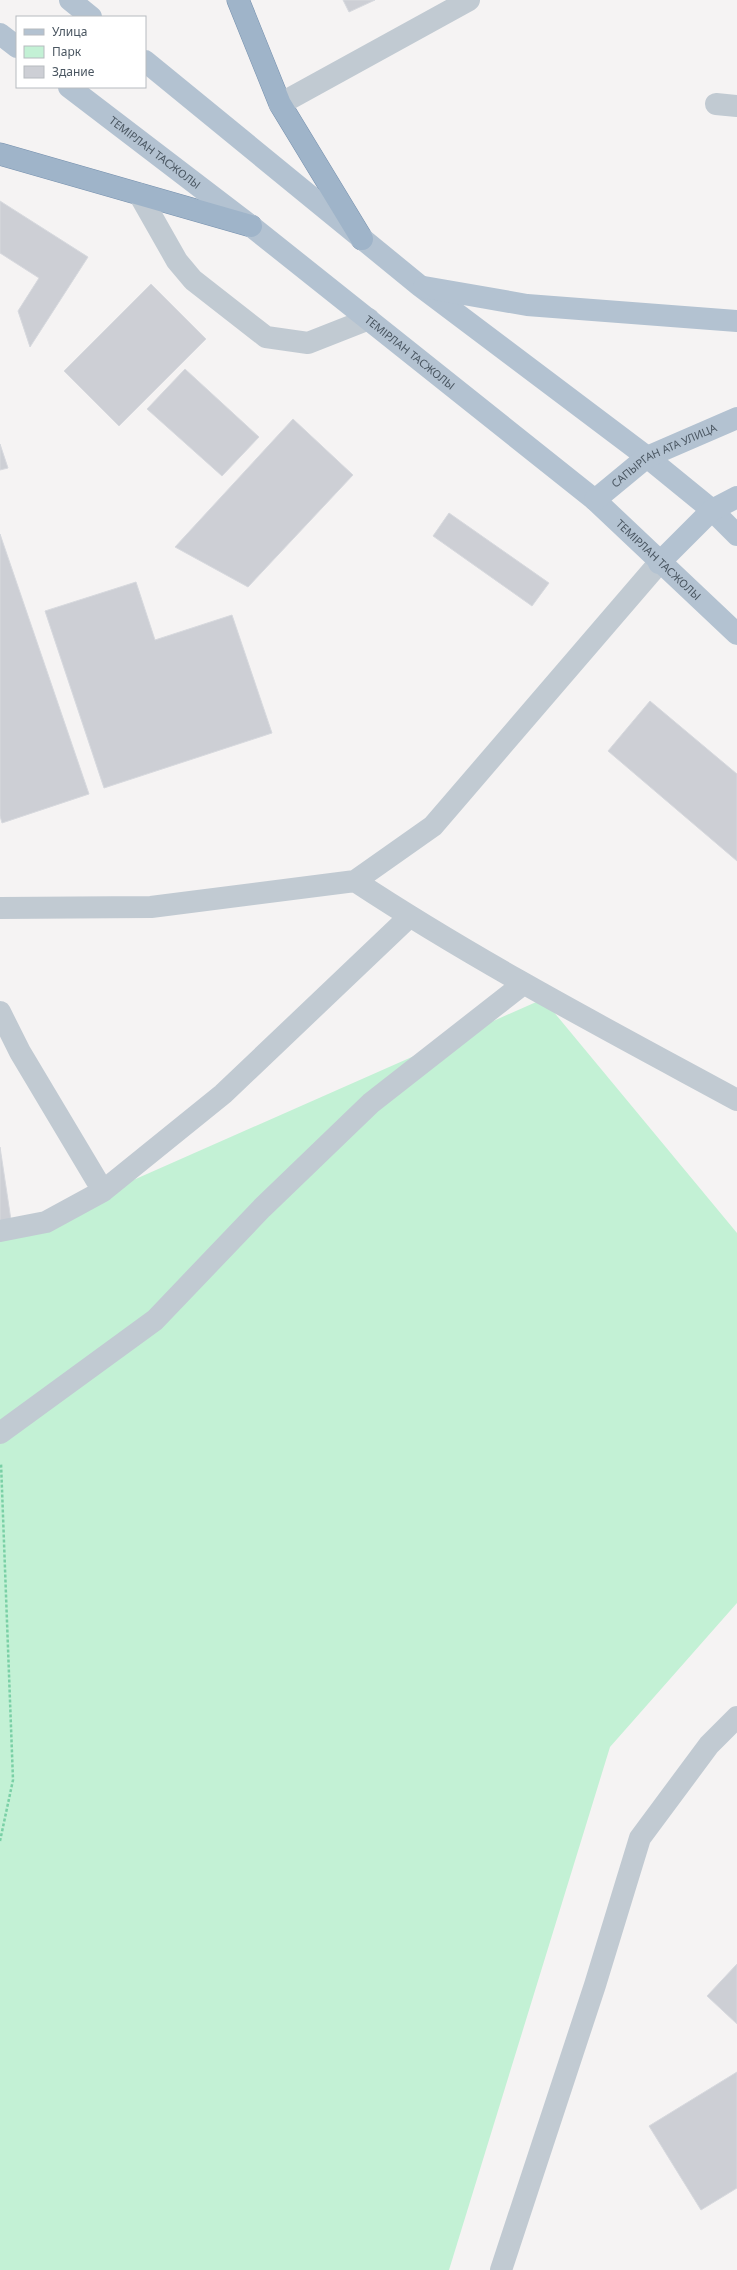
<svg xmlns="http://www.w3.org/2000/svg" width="737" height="2270" font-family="'Noto Sans',sans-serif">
	<rect width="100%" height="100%" fill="#f5f3f3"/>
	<!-- green -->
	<path fill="#c3f1d5" d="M543,999L737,1233V1603L610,1747L449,2270H0V1226L61,1212Z"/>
	<!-- building -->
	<path fill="#cdcfd5" stroke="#d7d9de" d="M343,0H375L349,12Z
		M0,201L88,257L30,347L18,311L39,278L0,253Z
		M151,284L206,339L119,426L64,371Z
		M185,369L259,437L222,476L147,409Z
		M293,419L353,475L248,587L175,547Z
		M0,444L8,468L0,470Z
		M449,513L549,583L532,606L433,536Z
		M0,534L89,794L2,823L0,816Z
		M136,582L155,640L232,615L272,733L104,788L45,611Z
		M650,701L737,774V861L608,751Z
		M0,1147L11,1220L0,1222Z
		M737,1964V2024L707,1996Z
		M737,2072V2188L701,2210L649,2126Z"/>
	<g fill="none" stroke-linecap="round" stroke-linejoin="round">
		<!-- trunk casing -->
		<g stroke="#7690ad" stroke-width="23">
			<path id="trunk" d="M238,0L280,104L362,239
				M0,154L251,226"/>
		</g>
		<!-- path -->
		<path stroke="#7ad0a6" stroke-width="2.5" stroke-dasharray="3 2" stroke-linecap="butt" d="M0,1841L13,1780L1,1463"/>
		<!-- service -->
		<path stroke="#c1cad2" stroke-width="22" d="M716,104L737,106
			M139,194L177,261L193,280L266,337L308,343L369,319
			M355,881C478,962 608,1030 737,1100
			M0,908L151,907L355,881L433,826L659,563
			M0,1012L20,1052L103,1191
			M0,1231L46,1222L103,1191L223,1094L409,917
			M0,1433L155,1320L262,1208L371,1103L523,984"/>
		<!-- minor -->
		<path stroke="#c1cad2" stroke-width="22" d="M280,104L469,0
			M501,2270L595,1985L640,1838L709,1745L737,1717"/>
		<!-- primary -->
		<g stroke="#b3c2d1" stroke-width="22">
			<path d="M70,0L91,17"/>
			<path d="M0,34L17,47"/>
			<path d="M145,61L420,286L647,457L712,510L737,535"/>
			<path id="s1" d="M69,87L251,226L595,500L737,634"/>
			<path d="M424,287L527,305L737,321"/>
			<path id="s2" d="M595,500L647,457L737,418"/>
			<path d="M659,563L712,510L737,497"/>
		</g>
		<!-- trunk -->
		<use href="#trunk" stroke="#9fb4c9" stroke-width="22"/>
	</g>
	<g text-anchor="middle" stroke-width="4" stroke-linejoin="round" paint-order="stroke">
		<!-- street labels -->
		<g font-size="11" fill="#4a5661" stroke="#fff">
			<text dy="4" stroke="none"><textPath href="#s1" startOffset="108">ТЕМІРЛАН ТАСЖОЛЫ</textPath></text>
			<text dy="4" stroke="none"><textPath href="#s1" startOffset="432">ТЕМІРЛАН ТАСЖОЛЫ</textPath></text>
			<text dy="4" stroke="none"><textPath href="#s2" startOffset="83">САПЫРГАН АТА УЛИЦА</textPath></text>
			<text dy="4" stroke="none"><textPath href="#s1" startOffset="756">ТЕМІРЛАН ТАСЖОЛЫ</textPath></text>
		</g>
	</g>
	<!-- legend -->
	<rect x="16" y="16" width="130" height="72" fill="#ffffff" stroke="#b7bbc0"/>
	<rect x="24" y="29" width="20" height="6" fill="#b3c2d1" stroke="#b7bbc0"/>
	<text x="52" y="36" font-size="12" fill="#4a5661">Улица</text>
	<rect x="24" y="46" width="20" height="12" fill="#c3f1d5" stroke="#b7bbc0"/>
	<text x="52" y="56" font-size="12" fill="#4a5661">Парк</text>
	<rect x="24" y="66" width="20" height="12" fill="#cdcfd5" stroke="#b7bbc0"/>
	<text x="52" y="76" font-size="12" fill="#4a5661">Здание</text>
</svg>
